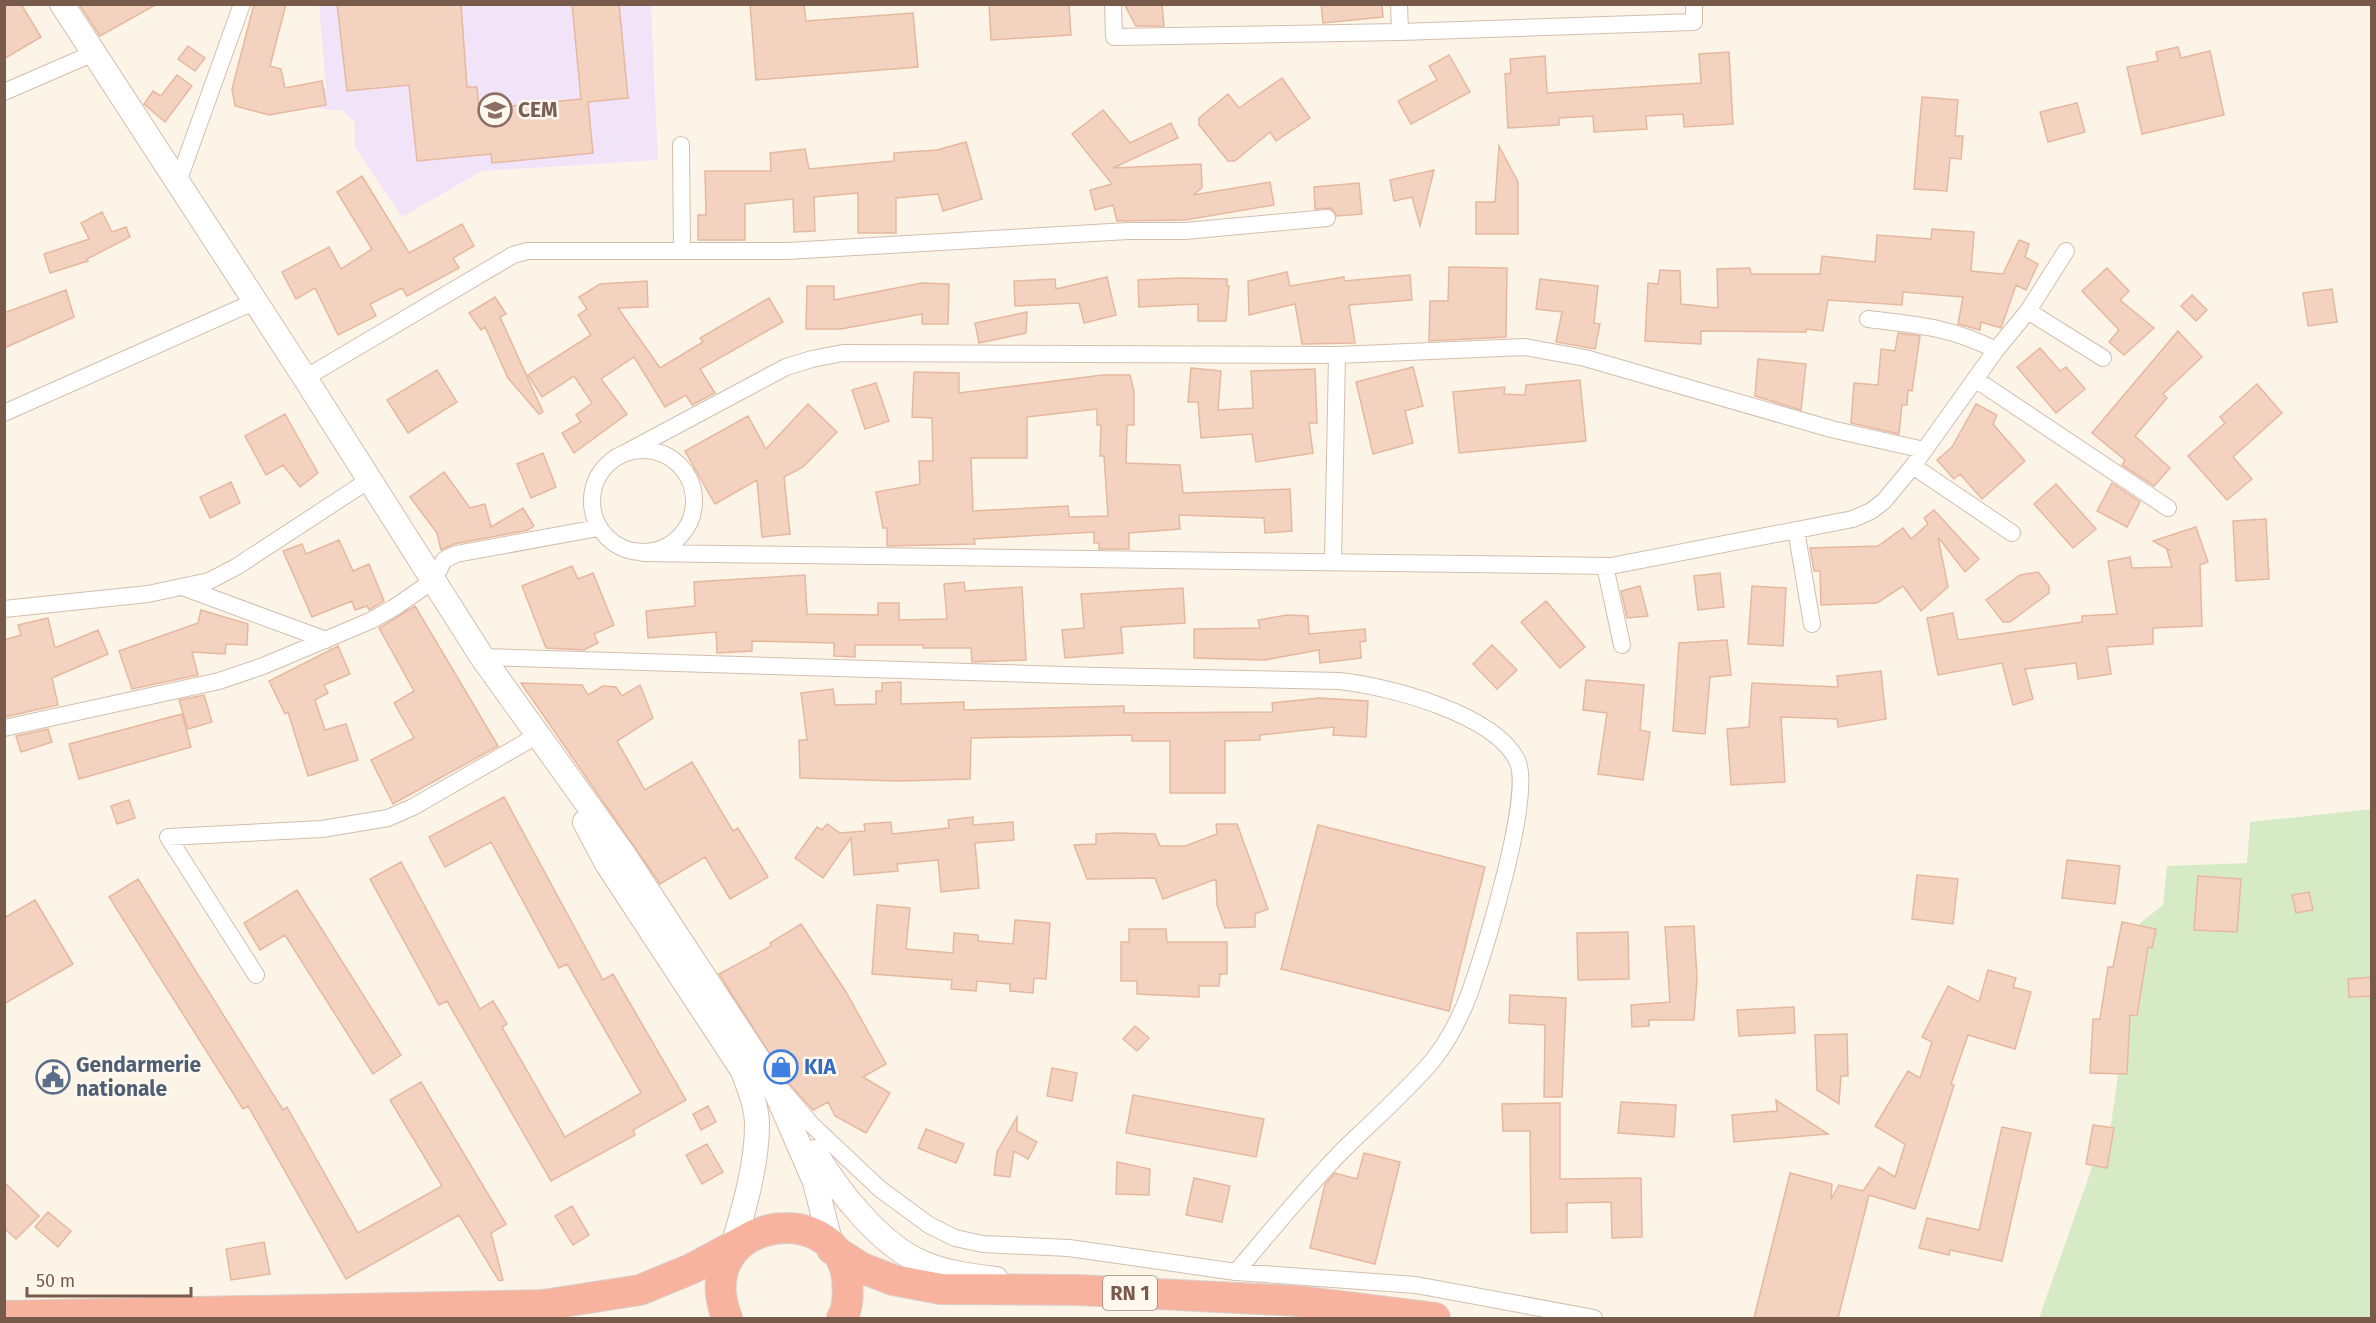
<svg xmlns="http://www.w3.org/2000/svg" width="2376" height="1323" font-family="'Fira Sans',sans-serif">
	<rect width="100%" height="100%" fill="#fdf4e8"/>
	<!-- education -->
	<path fill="#f1e4f9" d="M319,5H651L658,160L482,171L402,217L355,147V122L343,111L317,108L314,92L326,88Z"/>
	<!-- green -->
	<path fill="#d6ebc5" d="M2371,809V1318H2039L2096,1156L2106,1159L2140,923L2163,905L2167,866L2247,863L2250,822Z"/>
	<!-- building -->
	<path fill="#f3d2bf" stroke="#e6b89f" stroke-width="1.5" fill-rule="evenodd" d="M4,4H21L41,37L4,59Z
		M79,4H157L100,36Z
		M254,4H286L270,66L281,69L285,88L322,81L326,105L269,115L235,106L232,89Z
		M337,4H461L467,87H477L479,109L581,99L572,4H619L628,98L588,102L593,153L492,163L491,154L417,161L409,85L347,91Z
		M750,4H804L806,21L913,13L918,67L756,80Z
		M989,4H1069L1071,35L991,40Z
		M1124,4H1162L1164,26H1136Z
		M1321,4H1382L1383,17L1323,23Z
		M188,46L205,58L195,71L178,59Z
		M2178,47L2181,58L2210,51L2224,115L2142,134L2127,67L2158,61L2156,52Z
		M1729,52L1733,124L1684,127L1683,114L1646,116L1647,129L1594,132L1593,116L1559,118V125L1508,128L1505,74L1511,73L1510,59L1545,56L1547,93L1701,83L1699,54Z
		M1449,55L1470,92L1411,124L1398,101L1437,80L1429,66Z
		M177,75L192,86L165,122L144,104L153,91L161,96Z
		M1282,78L1310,118L1276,141L1270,132L1235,161H1228L1199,125V118L1228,94L1239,108Z
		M1922,97L1958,100L1955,136H1963L1961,159L1950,158L1947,191L1914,189Z
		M2077,103L2085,132L2048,142L2040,112Z
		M1103,110L1130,143L1171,123L1178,138L1113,168L1201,164L1202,188L1193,195L1270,182L1274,205L1185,220L1117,221L1113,205L1095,210L1090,190L1112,184L1072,134Z
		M966,142L982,199L943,211L938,194L896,198V233H858V193L814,197L815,231L794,232L793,199L745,204V240H698V215H706L705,171H771L770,153L805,149L809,169L894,161V153L937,150Z
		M1499,146L1518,182V234H1476V202H1495Z
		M1434,170L1420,226L1412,197L1394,201L1390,180Z
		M362,176L409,253L462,224L474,246L453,258L459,268L407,296L402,288L370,304L376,316L338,335L315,288L296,299L282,272L329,247L341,269L372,249L337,192Z
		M1359,183L1362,214L1337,216L1331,208L1315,209L1314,187Z
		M102,212L112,232L126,227L130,237L87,259L88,261L50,273L44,254L89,239L81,223Z
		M1932,229L1974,232L1971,271L2003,274L2019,240L2029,244L2025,257L2038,264L2026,290L2016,285L2001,328L1981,322L1980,330L1958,324L1963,297L1903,292L1902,305L1828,300L1823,331L1806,329V332L1701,331V344L1645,341L1648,283L1658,284L1660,270L1680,271L1681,304L1718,308L1717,269L1750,268L1751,274H1820L1822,256L1875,262L1877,235L1931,239Z
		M1449,267L1507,268L1506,337L1429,341L1430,301H1448Z
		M2107,268L2129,291L2120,300L2154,328L2124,355L2109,342L2119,330L2082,291Z
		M1287,272L1290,286L1344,277V281L1410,275L1412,300L1349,305L1355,343L1302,344L1295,304L1249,315L1248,281Z
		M1107,277L1116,315L1084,323L1079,303L1015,306L1014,281L1055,279L1056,289Z
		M1180,278L1227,279V286H1229L1226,321H1198V304L1139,307L1138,280Z
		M1540,279L1598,286L1594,323L1600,324L1595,349L1556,342L1562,312L1536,309Z
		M647,281L648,307L618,308L660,368L703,342L700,338L769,298L783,322L700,369L715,393L692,405L686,395L665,407L634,357L601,379L627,414L574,453L562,433L581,422L576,415L592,403L574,376L542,397L528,375L591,335L578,315L587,309L579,297L600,284Z
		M922,283L949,284L948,324H922V314L841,329H806L807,286H834V300Z
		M2332,289L2337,322L2308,326L2303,293Z
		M66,290L74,317L4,348V313Z
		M2192,295L2207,310L2196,321L2181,306Z
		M495,297L506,314L500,317L543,412L539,414L508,378L485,327L481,330L469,313Z
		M1027,312L1026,333L979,343L975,323Z
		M2178,331L2202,357L2163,394L2167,398L2135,436L2170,468L2154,486L2122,465L2125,460L2092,433Z
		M1898,333L1920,336L1912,391L1908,390L1907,405H1902L1899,434L1851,423L1854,383L1878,385L1881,349L1895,351Z
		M2040,348L2060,371L2066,367L2085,389L2056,413L2017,367Z
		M1758,359L1806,364L1801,410L1755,396Z
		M1413,367L1423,406L1405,411L1413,443L1373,454L1356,382Z
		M1191,368L1221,371L1218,410L1253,408L1251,371L1315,369L1317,423H1309L1313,453L1256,462L1252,434L1201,438L1198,402H1188Z
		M437,370L457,402L408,433L387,400Z
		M914,372L959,373V393L1103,375H1130L1134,391V425H1127L1126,463L1180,465L1183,493L1290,489L1292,531L1265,533L1264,518L1179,515L1180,529L1129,533V549H1099V543H1094V532L974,539L975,544L887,546V528H883L876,492L920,484L919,461H933L932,418L912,417ZM1097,409V425H1101L1100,456H1104L1108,516L1069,517L1068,506L973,511L971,458H1027V417Z
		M1580,380L1586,441L1459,453L1453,392L1505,387L1504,394L1525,395L1526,385Z
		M876,383L889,421L865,429L852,390Z
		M2257,384L2282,413L2233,457L2252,479L2227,500L2188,456L2225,423L2220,417Z
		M808,404L837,432L803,467L784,477L790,534L762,537L757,480L715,504L685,451L748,416L766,449Z
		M1976,404L1997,415L1993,424L2025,461L1982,499L1960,474L1954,479L1937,460L1952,447Z
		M285,414L318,473L300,487L283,465L266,475L245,436Z
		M543,453L556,487L531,498L517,464Z
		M444,472L470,508L485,504L491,527L523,508L534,526L528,530L454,544L441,550L437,533L410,497Z
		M231,482L240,503L210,518L200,497Z
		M2112,483L2140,502L2127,527L2097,511Z
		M2056,484L2096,529L2073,548L2034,504Z
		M1934,510L1979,559L1965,572L1938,537L1948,587L1921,611L1903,586L1877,603L1821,605L1820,571H1814L1810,548L1878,546L1903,528L1911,539L1928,524L1924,518Z
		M2266,519L2269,579L2236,581L2233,521Z
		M2196,527L2208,562L2200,565L2202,626L2153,628V644L2107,647L2111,674L2078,679L2076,663L2025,669L2033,699L2013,705L2002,663L1938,675L1927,618L1953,613L1958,640L2082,622V616L2117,614L2108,561L2130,557L2132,568L2172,567L2167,550H2169L2153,541Z
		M339,540L353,571L369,564L384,601L369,610L367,606L355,610L352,601L312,617L283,551L302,544L306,554Z
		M572,566L578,579L593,573L614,625L594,634L598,643L584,650L546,648L522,586Z
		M2038,572L2049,586V593L2010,622H2003L1986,600L2020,575Z
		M1720,573L1724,607L1698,610L1694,576Z
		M805,575L807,614L878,615V603H899V620L947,619L944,584L964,582L965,591L1022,587L1026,660L972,662L971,648H923V645H855V657L834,656V643L752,641V651L717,653L716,632L648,638L646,611L695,606L694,582Z
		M1640,586L1648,616L1627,618L1621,591Z
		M1752,586L1786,588L1783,646L1748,644Z
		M1183,588L1185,623L1121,627L1123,653L1065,658L1062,630L1084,628L1081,594Z
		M1546,601L1585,647L1560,668L1521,622Z
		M415,606L498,746L393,804L371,760L414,738L394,703L414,691L379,628Z
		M201,610L248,624L247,645L226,644L225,654L192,652L198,675L132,689L119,651L198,623Z
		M1287,615L1308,616L1309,634L1365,629L1366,641L1360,642L1361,658L1320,663L1319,650L1265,660L1194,658V629L1260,628L1258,620Z
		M48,618L55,648L98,630L108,654L52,678L58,705L4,717V640L21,635L18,625Z
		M1727,640L1731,675L1710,677L1705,734L1673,731L1679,643Z
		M1492,645L1517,670L1497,689L1473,664Z
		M338,646L350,674L324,685L328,693L315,700L325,730L346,724L358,760L308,776L288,712L285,714L269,681Z
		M1881,671L1886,719L1838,727L1837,719L1781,717L1785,782L1731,785L1727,729L1749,727L1752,683L1838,687L1837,676Z
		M1586,680L1644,685L1640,730L1650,732L1643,780L1598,774L1607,713L1583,710Z
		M901,682V704L964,702V710L1124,706V713L1273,712L1272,703L1319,698L1368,701L1366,737L1333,735L1334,727L1260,735V740L1225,741V793H1170V741H1132V735L971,738L970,779L899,781L800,778L799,740H807L801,693L833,689L835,705L876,704V691H882V683Z
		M521,683L582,685L588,695L603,686L616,687L622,696L640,685L653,718L617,741L645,790L692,762L733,831L738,828L768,877L730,899L705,857L660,884Z
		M204,695L212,722L188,729L179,700Z
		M182,714L191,747L79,779L69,744Z
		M48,729L52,742L21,752L16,736Z
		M504,797L603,980L613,974L686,1100L633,1130L635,1135L551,1181L447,1001L439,1005L370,879L401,862L480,1009L493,1001L507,1024L502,1027L565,1137L641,1093L567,964L559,968L491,842L445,867L429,837Z
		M129,800L135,818L117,824L111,806Z
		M973,817V825L1013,822L1014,840L975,843L979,888L941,892L938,860L897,864L898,871L854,875L851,838L823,878L795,858L817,827L822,830L827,824L840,833L865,831L864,824L891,822L892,834L949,828L948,820Z
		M1216,824H1237L1268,909L1255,914V927L1225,928L1217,905L1216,879L1163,899L1155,878L1087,879L1074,845L1096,844V834L1117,833L1155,834L1160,846H1185L1217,834Z
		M1318,825L1485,867L1449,1011L1281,969Z
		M2067,860L2120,866L2115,904L2062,898Z
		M1917,875L1958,879L1953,924L1912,919Z
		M2198,876L2241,879L2237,932L2194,930Z
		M138,879L283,1110L287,1107L358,1233L442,1186L390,1100L421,1082L506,1224L491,1233L503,1280L499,1281L459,1215L346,1279L248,1106L243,1109L109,897Z
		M297,890L401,1055L373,1074L285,935L260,950L244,923Z
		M2309,892L2313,910L2296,913L2292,895Z
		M35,900L73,964L4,1004V918Z
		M877,905L910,908L906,949L953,953L954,933L978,935V941L1013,944L1015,920L1050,923L1046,979L1034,978L1033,993L1010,991V984L977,981L976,991L951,989L952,980L872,974Z
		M2122,922L2156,929L2152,948L2148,947L2137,1016L2130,1015L2127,1074L2090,1073L2093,1019H2100L2108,967H2113Z
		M801,924L846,992L886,1064L863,1077L890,1093L866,1133L835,1116L828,1102L813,1110L787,1081L719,974L771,946L770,943Z
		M1694,926L1697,979L1694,1020H1649V1026L1632,1027L1631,1005L1670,1002L1665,927Z
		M1129,929H1166L1167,942H1227V974H1220L1219,986H1199V997L1137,994V981H1121V942H1129Z
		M1628,932L1629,979L1578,980L1577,933Z
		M1988,970L2016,978L2013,987L2031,992L2015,1049L1968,1035L1951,1084L1954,1085L1915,1209L1869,1195L1838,1318H1754L1790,1173L1832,1184L1831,1199L1839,1185L1863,1191L1879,1167L1895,1177L1905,1144L1875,1126L1908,1071L1920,1078L1932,1042L1922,1037L1948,986L1979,1002Z
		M2372,977V996L2349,997L2348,979Z
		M1510,995L1566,998L1562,1097H1544L1545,1025L1509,1023Z
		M1794,1007L1795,1033L1739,1036L1737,1010Z
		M1135,1026L1149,1038L1137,1051L1123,1039Z
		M1847,1034L1848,1076H1841L1839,1104L1817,1090L1815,1035Z
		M1052,1068L1077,1073L1072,1101L1047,1096Z
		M1133,1095L1264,1119L1256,1157L1126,1133Z
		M1776,1100L1828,1134L1734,1142L1732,1115L1777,1111Z
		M1621,1102L1676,1105L1674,1137L1618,1133Z
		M1560,1103V1179L1641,1178L1642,1237L1612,1238L1611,1202L1567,1203V1232L1531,1233L1530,1131H1503L1502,1104Z
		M708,1106L716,1122L701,1130L693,1114Z
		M1017,1117V1131L1037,1142L1028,1159L1014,1151L1010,1177L994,1175L997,1152Z
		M2093,1125L2114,1128L2107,1168L2086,1164Z
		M2002,1127L2031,1133L2002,1261L1950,1250L1949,1255L1919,1248L1927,1218L1979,1230Z
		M926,1129L964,1144L956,1163L918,1148Z
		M707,1144L723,1172L702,1184L686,1155Z
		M1364,1153L1400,1162L1375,1264L1310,1248L1325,1184L1335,1173L1357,1179Z
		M1117,1162L1150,1169L1149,1195L1116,1194Z
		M1194,1178L1230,1186L1222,1222L1186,1215Z
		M4,1182L39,1216L16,1239L4,1228Z
		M572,1206L589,1235L573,1245L555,1216Z
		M48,1212L71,1231L58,1247L35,1227Z
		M264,1242L270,1274L231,1280L226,1249Z"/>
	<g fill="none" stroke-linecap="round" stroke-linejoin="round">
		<!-- street casing -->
		<g stroke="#d2beaf" stroke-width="18">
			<path id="street" d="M1113,4L1114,37L1400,32L1694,22V4
				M1399,4L1400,32
				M4,92L94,53
				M681,145L682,251
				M178,182L242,4
				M2028,311L2103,358
				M1868,319C1918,325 1950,327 1996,350
				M305,378L513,255L527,251H787L1128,231H1185L1327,218
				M1975,379L2168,508
				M4,413L256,301
				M592 501a51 51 0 1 1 102 0a51 51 0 1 1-102 0Z
				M623,454L786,367L812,359L843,353L1337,355L1525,347L1585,358L1831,429L1924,450
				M1913,466L2012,533
				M1796,530L1812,624
				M643,553L1611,566L1853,519L1871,511L1884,501L1913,466L1996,350L2028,311L2066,251
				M1333,562L1337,355
				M1605,566L1622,645
				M185,588L326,640
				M4,609L148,594L209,581L236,567L369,480
				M482,657L1097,676L1339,681C1387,686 1493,713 1517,760C1534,794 1484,952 1470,992C1461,1016 1449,1040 1433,1060C1407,1091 1376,1118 1347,1146C1307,1186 1272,1230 1236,1272
				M4,728L219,681L263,666L370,621L395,607L434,580L444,560L456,554L598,528
				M256,975L168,837L322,829L388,818L413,807L538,735
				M782,1090L811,1124L880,1189L929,1225L955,1238L983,1244L1069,1248L1236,1272L1416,1285L1594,1318"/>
		</g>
		<!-- secondary casing -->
		<g stroke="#d5bdad" stroke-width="26">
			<path id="secondary" d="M62,4L305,378L482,657L624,855L769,1076L815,1182L832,1249
				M585,822L606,862L743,1071C749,1088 757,1106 757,1125C757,1168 742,1215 730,1256
				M815,1152C838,1191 880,1245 923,1263C946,1273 972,1276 996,1279"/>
		</g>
		<!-- highway casing -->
		<g stroke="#d9d1cd" stroke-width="32">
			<path id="highway" d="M832,1249L862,1268L893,1280L941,1289L1078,1290L1298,1301L1435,1318
				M4,1316L543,1305L640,1290L691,1269L745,1240
				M727,1318C689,1219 836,1196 847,1278C848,1292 849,1306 842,1318"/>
		</g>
		<!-- street -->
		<use href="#street" stroke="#fff" stroke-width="16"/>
		<!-- secondary -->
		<use href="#secondary" stroke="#fff" stroke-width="24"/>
		<!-- highway -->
		<use href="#highway" stroke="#f8b39e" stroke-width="30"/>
	</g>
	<!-- icons -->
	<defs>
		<g id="school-ring" transform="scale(1.725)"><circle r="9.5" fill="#fff8ee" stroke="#8d6e63" stroke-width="1.5"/><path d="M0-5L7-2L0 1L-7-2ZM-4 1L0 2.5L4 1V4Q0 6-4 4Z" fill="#8d6e63"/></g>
		<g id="shop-ring" transform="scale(1.725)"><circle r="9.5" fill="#fff8ee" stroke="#3f7fe0" stroke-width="1.5"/><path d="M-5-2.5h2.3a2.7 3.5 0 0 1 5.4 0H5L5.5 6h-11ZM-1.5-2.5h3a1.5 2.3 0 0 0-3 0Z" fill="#3f7fe0"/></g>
		<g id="civic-ring" transform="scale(1.725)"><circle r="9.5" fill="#fff8ee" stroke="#5c6f8a" stroke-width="1.5"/><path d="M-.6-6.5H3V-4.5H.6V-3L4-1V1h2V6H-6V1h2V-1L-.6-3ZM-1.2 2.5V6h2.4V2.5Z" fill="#5c6f8a"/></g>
	</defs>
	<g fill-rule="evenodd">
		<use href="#school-ring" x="495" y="110"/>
		<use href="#shop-ring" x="781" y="1067"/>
		<use href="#civic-ring" x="53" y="1077"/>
	</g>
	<g text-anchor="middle" stroke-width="5" stroke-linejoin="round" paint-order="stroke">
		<!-- shield labels -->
		<rect fill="#fff8ee" stroke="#a0897c" stroke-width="1.5" x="1103" y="1276" width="54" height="34" rx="4.5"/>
		<g font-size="20" font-weight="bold" fill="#785a4b">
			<text x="1130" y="1300">RN 1</text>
		</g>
		<!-- education labels -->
		<g font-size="21" font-weight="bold" fill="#785e54" stroke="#fff8ee" text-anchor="start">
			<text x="518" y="117">CEM</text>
		</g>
		<!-- service labels -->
		<g font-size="21" font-weight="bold" fill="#4e5e75" stroke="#fff8ee" text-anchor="start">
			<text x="76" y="1072">Gendarmerie<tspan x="76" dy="24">nationale</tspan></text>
		</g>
		<!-- shop labels -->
		<g font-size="21" font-weight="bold" fill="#366cbe" stroke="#fff8ee" text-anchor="start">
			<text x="804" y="1074">KIA</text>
		</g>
	</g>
	<!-- border -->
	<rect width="2376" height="1323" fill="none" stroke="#785a4b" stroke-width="12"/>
	<!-- scale -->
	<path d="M27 1287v9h164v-9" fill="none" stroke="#785a4b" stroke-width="3"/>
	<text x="36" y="1287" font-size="18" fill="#785a4b" stroke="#fff8ee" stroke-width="4.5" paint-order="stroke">50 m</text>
</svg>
